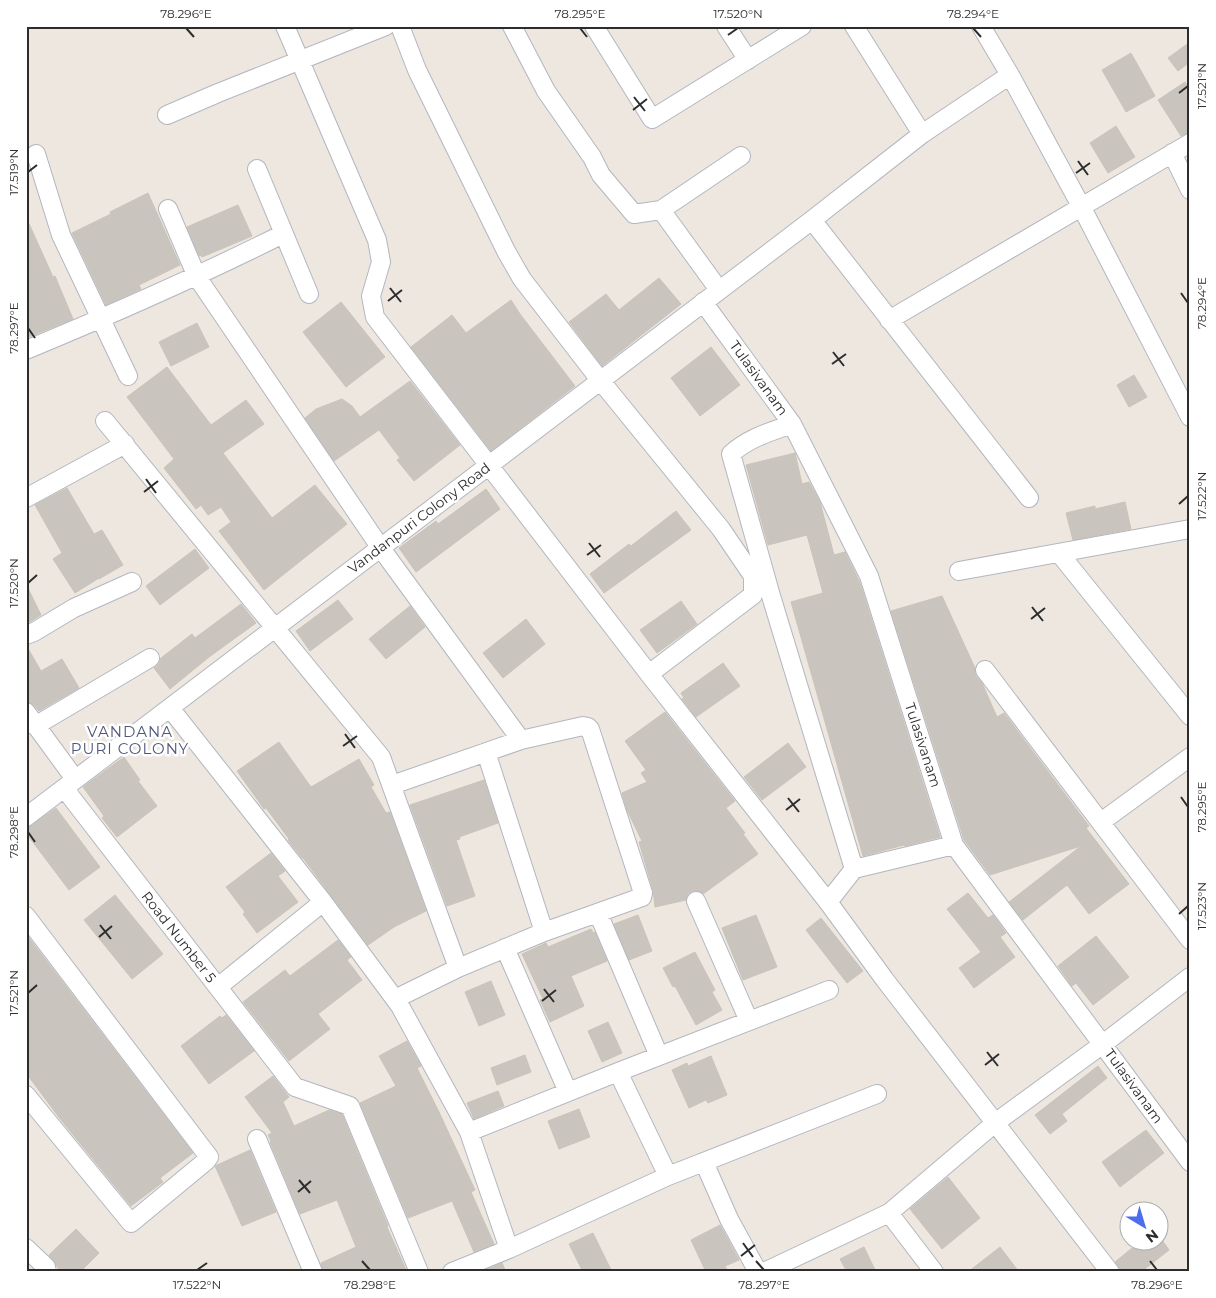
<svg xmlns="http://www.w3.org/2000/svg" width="1216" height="1298" font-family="Montserrat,sans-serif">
	<rect width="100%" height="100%" fill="#ede7e0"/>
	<!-- building -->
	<path fill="#c9c5be" stroke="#c9c3ba" d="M1190,42V62L1178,71L1168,58Z
		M1131,53L1155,96L1126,112L1102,70Z
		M1185,82L1190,90V132L1181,136L1158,100Z
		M1116,126L1135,157L1108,173L1090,143Z
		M148,193L180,265L139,285L141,289L106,305L72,233L111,214L110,212Z
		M238,205L252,236L202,257L201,255L199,256L187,227Z
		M26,217L53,277L55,276L73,319L26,338Z
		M659,278L681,304L602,366L569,322L606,294L619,310Z
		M511,300L520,314L575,386L491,451L411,347L452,315L466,333Z
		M341,302L385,357L346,387L303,332Z
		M197,323L209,347L171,366L159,342Z
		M711,347L740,385L700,416L671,378Z
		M167,367L211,425L246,400L264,424L223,453L272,518L315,485L347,524L264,590L219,531L231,522L221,507L208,515L201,505L196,509L164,468L174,459L127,397Z
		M1134,375L1147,397L1129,407L1117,385Z
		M410,381L460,445L414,481L397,460L400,458L379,430L334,461L305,418L316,409L342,399L352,406L360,417Z
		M795,453L802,484L809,482L820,502L834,555L845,552L860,583L940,837L905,846L904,845L863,856L791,602L823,593L807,535L768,545L746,465Z
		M67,488L94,534L102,530L123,565L99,579V578L75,593L53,559L62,553L35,505Z
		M486,489L500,509L416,572L399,548L436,521L438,524Z
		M1125,502L1131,529L1073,540L1066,513L1095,506V509Z
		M676,511L691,530L604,593L590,574L629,544L631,546Z
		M195,549L209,568L160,605L146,586Z
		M26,584L41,615L26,624Z
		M942,596L975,668L976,676L982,683L997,717L1004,713L1089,826L1086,828L1129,884L1089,914L1067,885L1023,920L1009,902L1081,846L990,875L964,840L891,611Z
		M338,600L353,619L310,651L296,631Z
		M681,601L697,624L657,653L640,630Z
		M241,604L256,623L209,657L170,689L154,668L159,664L161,658L192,634L195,638Z
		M410,606L425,627L386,659L369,639Z
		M526,619L545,644L503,678L483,653Z
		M26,645L41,671L62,659L79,688L39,711L34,705L26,700Z
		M723,663L740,686L696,717L682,699L684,698L681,693Z
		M665,712L735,801L726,808L745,833L743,834L758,854L703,894L698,891H692L688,894L686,900L655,907L653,890L639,842L642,841L627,810L622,793L647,782L641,773L646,770L625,741Z
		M279,742L311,787L359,759L374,785L371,787L386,813L390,812L426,911L394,927L368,945L303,858H302L288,840L289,839L266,808L264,809L237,771Z
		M788,743L806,767L762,800L744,777Z
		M124,757L140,780L138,781L157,806L117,837L102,818L104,816L83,787Z
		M484,780L498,823L459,837L460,839L456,840L475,896L447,906L410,805Z
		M56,808L100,867L69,890L26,833V827L32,825Z
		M271,853L285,871L278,876L298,902L257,933L243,914L245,912L226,887Z
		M968,893L988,918L993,915L1006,933L1000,937L1015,957L974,988L959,968L981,952L947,909Z
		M115,895L163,954L132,979L84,920Z
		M638,915L652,951L629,960L614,924Z
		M756,915L777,967L743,980L722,928Z
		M821,918L863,971L847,983L806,930Z
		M591,929L593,933L595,932L607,961L571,976L584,1006L550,1022L540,1000L543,999L522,954L546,943L548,947Z
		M26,934L193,1153L160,1178L163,1182L131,1206L61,1120L26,1073Z
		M1096,936L1129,977L1093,1005L1076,983L1072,986L1058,966Z
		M338,940L351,957L347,960L362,980L318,1014L330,1029L289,1061L243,1002L285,970L290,976Z
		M695,952L715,990L712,992L722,1010L696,1025L675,986L673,987L663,968Z
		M491,981L505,1015L479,1026L465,992Z
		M226,1015L254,1051L209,1084L181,1046L220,1016L222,1018Z
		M608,1022L622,1053L602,1062L588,1031Z
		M407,1041L421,1066L417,1068L439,1112L475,1190L471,1192L494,1244L474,1252L452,1201L408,1218L360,1103L396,1086L379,1056Z
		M525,1055L531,1072L497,1085L491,1068Z
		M711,1056L727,1095L708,1103L706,1100L689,1108L672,1070L687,1063L688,1066Z
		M1098,1066L1107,1078L1062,1114L1067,1121L1050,1134L1035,1115Z
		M273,1076L289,1097L283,1102L294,1126L329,1110L342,1114L388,1226L387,1227L407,1272H323L321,1263L356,1247L337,1200L300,1214L270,1142L271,1141L268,1135L272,1133L245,1097Z
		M498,1091L504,1106L474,1119L467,1103Z
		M579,1109L590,1137L559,1149L548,1121Z
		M1146,1130L1164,1153L1120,1187L1102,1162Z
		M250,1150L276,1212L242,1226L215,1166Z
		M948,1177L980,1218L942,1249L910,1209Z
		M720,1225L739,1260L725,1266L728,1272H706L691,1240Z
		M76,1229L99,1253L80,1272H61L49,1255Z
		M593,1233L612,1272H583L569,1244Z
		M1142,1240H1162L1169,1250L1141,1272H1120L1115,1262Z
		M864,1247L876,1272H847L840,1259Z
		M1000,1247L1019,1272H968Z
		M502,1263L506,1272L483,1271Z"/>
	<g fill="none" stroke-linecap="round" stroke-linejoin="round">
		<!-- minor casing -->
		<g stroke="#b3b6bf" stroke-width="20">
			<path id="minor" d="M285,26L377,240L381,262L371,296L375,317L649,674L828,902L885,980L1110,1272
				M400,26L417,70L506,251L522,279L600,380L721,529L753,576V595L649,674
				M512,26L546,91L592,157L601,175L634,214L661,210L741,156
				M594,26L652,119L802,26
				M726,26L748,60
				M854,26L922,134
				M1010,75L1081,206L1190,417
				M167,115L218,93L386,26
				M1172,153L1190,190
				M36,154L61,235L128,376
				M257,169L309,294
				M168,209L197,277L380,547L521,740
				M661,210L719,290
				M812,220L1029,498
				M703,302L792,424L869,576L954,845L1190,1162
				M889,320L1190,143
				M26,350C113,314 199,276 283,234
				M105,421L381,757L458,968L395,999
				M792,424C770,432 748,438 731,454L771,596L854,869
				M26,498L125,444
				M1059,553L1190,716
				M959,571L1190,529
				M26,635L34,632L74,608L132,582
				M985,670L1190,940
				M170,708L323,902L400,1006L469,1132L509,1249
				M26,712L75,779
				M35,726L150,658
				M486,752L544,932
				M392,785L521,740L583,726L588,727L590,729L643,893L642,897L544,932L458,968
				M64,788L295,1087L350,1106L419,1272
				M26,817L812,220L922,134L1010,75L981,26
				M1101,822L1190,757
				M696,901L749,1021
				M828,902L854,869L954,845
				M598,913L659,1056
				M26,916L209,1157L206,1161L131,1223L26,1095
				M505,948L568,1092
				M218,987L323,902
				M618,1072L668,1176
				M469,1132L618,1072L829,990
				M257,1139L313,1272
				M704,1162L729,1219L758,1272
				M889,1213L934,1272
				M26,1248L46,1267L47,1272
				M452,1272L509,1249L668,1176L877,1094
				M764,1272L889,1213L995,1123L1103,1044L1190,977"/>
		</g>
		<!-- minor -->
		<use href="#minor" stroke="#fff" stroke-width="18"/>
	</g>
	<!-- ticks -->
	<path fill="none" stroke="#2d2d2d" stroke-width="2" d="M186,28L194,37M580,28L587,37M973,28L981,37M728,35L738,28M1179,93L1188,86M634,97L645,111M633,110L647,99M1078,161L1088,175M28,172L37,165M1076,173L1090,163M390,288L401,302M1181,293L1188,303M388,301L402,290M28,328L35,338M833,352L844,366M832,364L846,354M146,479L156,493M144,492L158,481M1179,504L1188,496M589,543L600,557M587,555L601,545M28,583L37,575M1032,607L1043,621M1031,619L1045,608M345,734L355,748M343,746L357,736M1181,797L1188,807M788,798L799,812M786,810L800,799M28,832L35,842M1179,914L1188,906M100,925L111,939M99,937L112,926M544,989L554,1002M28,993L37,985M542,1001L556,990M987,1052L998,1066M985,1065L999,1054M299,1180L310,1193M298,1192L311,1181M743,1243L753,1257M741,1256L755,1245M362,1261L370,1270M756,1261L764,1270M1150,1261L1157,1270M197,1270L207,1263"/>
	<g text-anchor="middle" stroke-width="5" stroke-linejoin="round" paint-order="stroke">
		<!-- street labels -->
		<g font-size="14" fill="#2d2d2d" stroke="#fff">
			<text transform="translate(759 378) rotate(54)" y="5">Tulasivanam</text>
			<text transform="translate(419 518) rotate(-37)" y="5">Vandanpuri Colony Road</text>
			<text transform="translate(923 745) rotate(72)" y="5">Tulasivanam</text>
			<text transform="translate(179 937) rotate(52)" y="5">Road Number 5</text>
			<text transform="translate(1134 1086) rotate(54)" y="5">Tulasivanam</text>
		</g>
		<!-- neighbourhood labels -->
		<g font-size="15" letter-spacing="1" fill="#4f587b" stroke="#fff">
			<text x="130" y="737">VANDANA<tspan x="130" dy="17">PURI COLONY</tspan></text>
		</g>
	</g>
	<!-- border -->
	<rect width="1216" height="1298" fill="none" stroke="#ffffff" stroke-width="55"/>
	<!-- north arrow -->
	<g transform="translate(1144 1226) rotate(142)"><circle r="24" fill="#ffffff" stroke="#ababab"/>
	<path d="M0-4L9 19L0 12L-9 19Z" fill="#4c6dee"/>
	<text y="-8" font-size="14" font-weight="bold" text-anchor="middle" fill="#2d2d2d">N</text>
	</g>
	<rect x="28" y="28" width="1160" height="1242" fill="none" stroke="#2d2d2d" stroke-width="2"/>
	<g font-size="12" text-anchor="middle" fill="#2d2d2d">
		<text x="186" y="18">78.296°E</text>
		<text x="580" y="18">78.295°E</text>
		<text x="738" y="18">17.520°N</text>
		<text x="973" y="18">78.294°E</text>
		<text transform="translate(1202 86) rotate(-90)" y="4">17.521°N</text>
		<text transform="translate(14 172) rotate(-90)" y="4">17.519°N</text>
		<text transform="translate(1202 303) rotate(-90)" y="4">78.294°E</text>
		<text transform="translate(14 328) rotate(-90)" y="4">78.297°E</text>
		<text transform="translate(1202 496) rotate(-90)" y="4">17.522°N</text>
		<text transform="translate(14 583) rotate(-90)" y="4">17.520°N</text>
		<text transform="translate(1202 807) rotate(-90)" y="4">78.295°E</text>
		<text transform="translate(14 832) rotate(-90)" y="4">78.298°E</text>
		<text transform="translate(1202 906) rotate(-90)" y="4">17.523°N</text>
		<text transform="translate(14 993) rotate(-90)" y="4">17.521°N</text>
		<text x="197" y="1289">17.522°N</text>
		<text x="370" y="1289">78.298°E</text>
		<text x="764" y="1289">78.297°E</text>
		<text x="1157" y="1289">78.296°E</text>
	</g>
</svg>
